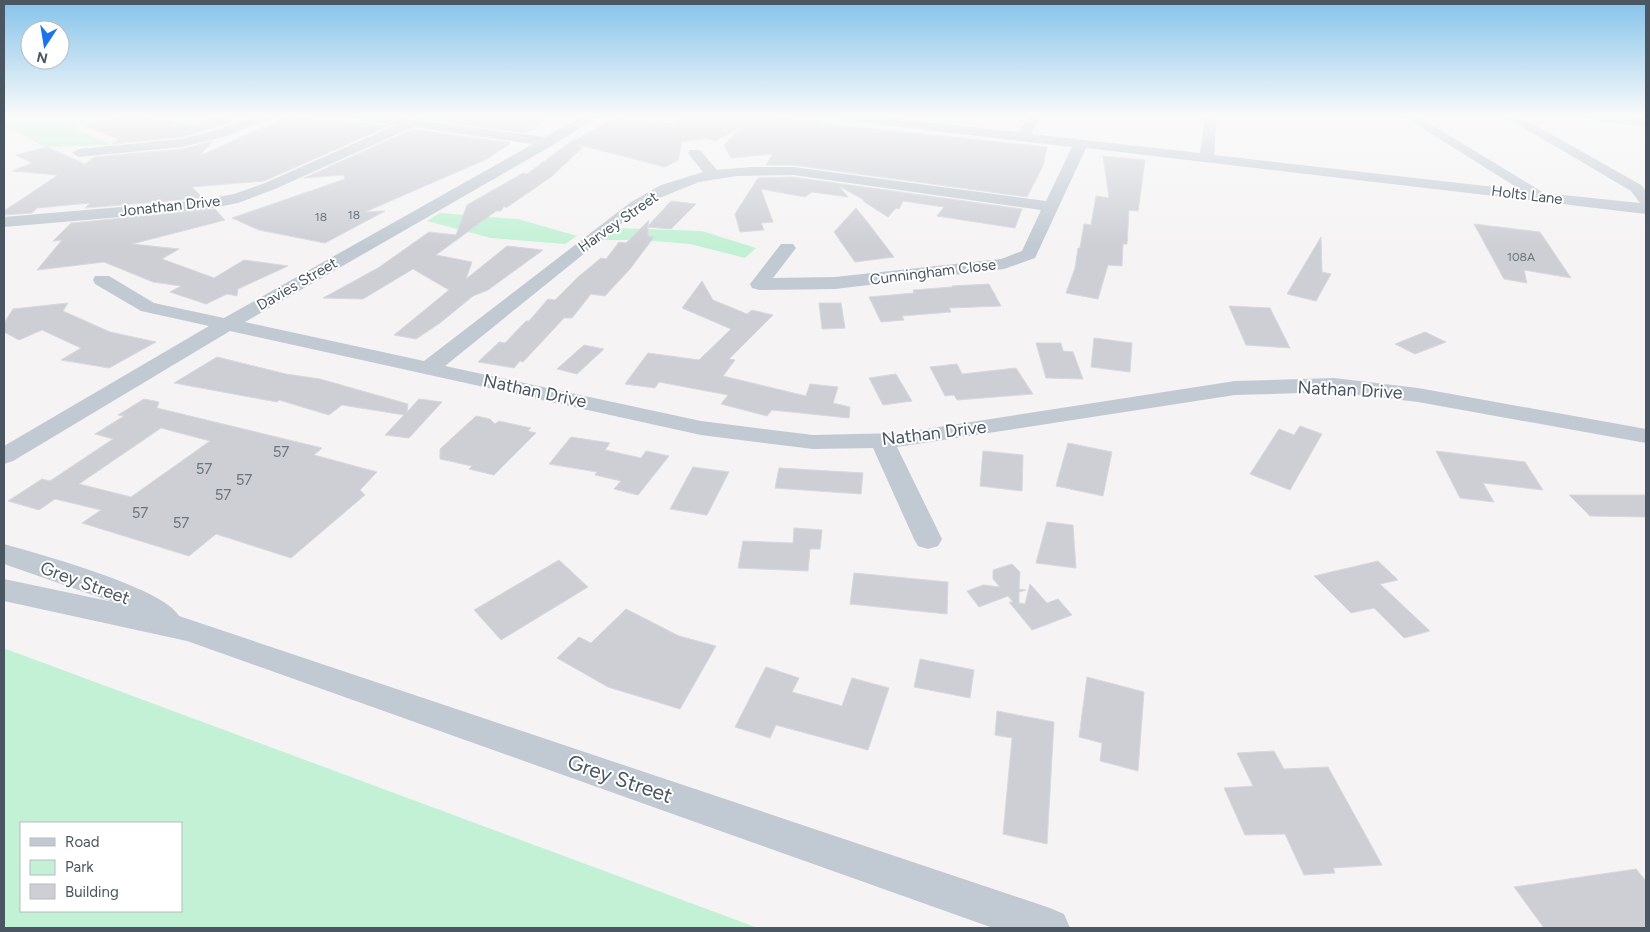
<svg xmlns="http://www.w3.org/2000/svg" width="1650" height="932" font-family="Figtree,sans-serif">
	<rect width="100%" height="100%" fill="#f5f3f3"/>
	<!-- green -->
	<path fill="#c3f1d5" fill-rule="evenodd" d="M4,116H69L76,119V129L112,145L44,147L17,131L4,128Z
		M440,213L518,219L577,236L565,244L491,238L427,221Z
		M614,228L702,231L756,248L745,258L690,244L642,240H600Z
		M6,649L758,928H4V650ZM181,823V911H21V823Z"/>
	<!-- building -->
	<path fill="#cdcfd5" stroke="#d7d9de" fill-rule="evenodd" d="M118,116H137L197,126L206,118L237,116L231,122L182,137L112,144L119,139L84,126Z
		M289,116L389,126L264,181L192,187L203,198L85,208L90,203L37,208L32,213L4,215V211L58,175L12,171L32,163L16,155L47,147L85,164L94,157L182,149L213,141L199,156Z
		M397,116H550L526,133Z
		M683,116H768L822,120L819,123L1047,147L1043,166L1027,197L793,165H766L773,154L731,158L724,145L742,126L715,141L708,138L682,142L678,160L665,167L580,145L582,148L551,177L506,208L504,206L501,211H496L436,255L472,262L466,279L507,246L543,250L488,290L473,296L440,323L416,339L394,335L449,290L413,269L363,299L323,298L378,268L429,232L456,235L467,205L523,173L527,174L574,139L576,140L616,117L672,124Z
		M413,129L511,143L487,159L365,212L385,211L325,243L259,230L232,218L345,179L344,175L304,178Z
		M1103,156L1145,160L1138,211L1129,210L1127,244H1123L1122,266L1108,265L1098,299L1066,293L1075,268L1078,248H1080L1084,224L1091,225L1096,196L1109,198Z
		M793,177L1022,209L1015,228L937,216L944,207L903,201L899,209L896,208L888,217L863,201L864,200L839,186L848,197L812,192L805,197L761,189L773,222L761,223L764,230L740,232L735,214L758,178Z
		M671,201L696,204L671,229L648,227V236L654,237L630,269L605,296L591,294L572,318H564L523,362L520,361L514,368L478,362L499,342L505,343L526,321H529L548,299L555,300L578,277L601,258L606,259L619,242L626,243L649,220L648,226Z
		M856,208L872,228L894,257L855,262L834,232Z
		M215,209L225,220L132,244L179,249L162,259L214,278L244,260L288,266L238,289L237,296L227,294L206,304L170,292L181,286L153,282L104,262L37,270L62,240L53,241L71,223Z
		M1474,224L1540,232L1571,278L1524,270L1527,283L1504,279Z
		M1321,237L1322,272L1331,274L1316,301L1287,294Z
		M702,281L713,300L747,314L752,310L773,315L729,359L735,360L723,376L806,396L810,384L838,387L833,403L850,407L849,418L772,410L767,416L721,404L728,395L659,382L655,388L625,384L648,353L699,360L731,329L682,308Z
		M989,284L1001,306L949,308L951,312L902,316L904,320L881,322L869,297L914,293L913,290L952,287V286Z
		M68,303L63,311L110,332L156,342L109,368L61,360L81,348L42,330L19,340L4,332V323L13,309Z
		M819,303H841L845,328L822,329Z
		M1229,306L1270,308L1290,348L1246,345Z
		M1425,332L1446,342L1415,354L1395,344Z
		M1094,338L1132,343L1130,372L1091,367Z
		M1036,343H1061L1063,351L1073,352L1083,379L1046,378Z
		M584,345L604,349L577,374L557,369Z
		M217,357L286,374L320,379L408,404L407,412L419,399L442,402L409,438L385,435L404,415L342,405L329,415L279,400L277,402L174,383Z
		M957,364L962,374L1016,368L1033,394L957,400L954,395L945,396L930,367Z
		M896,374L912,401L883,405L869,378Z
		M144,399L159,402L157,408L322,448L314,455L377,472L360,490L365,495L291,558L216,534L189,556L82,523L101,510L55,499L39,510L8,501L42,479L50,481L113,439L95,434L124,416L118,415ZM161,428L210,441L131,497L79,484Z
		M476,416L490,419L495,424L499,421L531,428L528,431L536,433L494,475L469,469L472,466L440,459V449Z
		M1300,426L1322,434L1290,490L1250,474L1279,429L1294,435Z
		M571,437L610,443L605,450L641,458L646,451L669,456L638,495L614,489L621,481L595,475L597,472L549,464Z
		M1068,443L1112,452L1103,496L1056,486Z
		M983,451L1023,455L1022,491L980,486Z
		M1436,451L1525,462L1543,490L1483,483L1494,502L1460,498Z
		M693,467L729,472L707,515L670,509Z
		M779,468L863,473L861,494L775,488Z
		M1569,495H1646V517L1590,516Z
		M1047,522L1073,525L1076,568L1036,563Z
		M794,528L822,530L820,549H810L808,571L738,568L743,541L793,543Z
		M559,560L588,587L501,640L474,610Z
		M1378,561L1398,580L1380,584L1430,631L1404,638L1374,608L1351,613L1314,576Z
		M1012,564L1020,572L1019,589L1026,590L1019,592V603L1025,604L1030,584L1047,603L1058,599L1072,615L1032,630L1009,602H1013L1008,596L979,607L967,591L983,585L1000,587L993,579V570Z
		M854,573L948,582L947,614L850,604Z
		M626,609L679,636L716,646L680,709L608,687L557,658L579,637L591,643Z
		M920,659L974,670L970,698L914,687Z
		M766,667L799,678L792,692L842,706L852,678L889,688L868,750L776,725L770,738L735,727Z
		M1087,677L1144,692L1138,771L1100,761L1102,743L1079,737Z
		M997,711L1054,722L1047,844L1003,834L1012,738L995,735Z
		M1274,751L1284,769L1328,767L1382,865L1333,868L1335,873L1304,875L1285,834L1245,835L1224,788L1253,786L1237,753Z
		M1636,869L1646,881V928H1544L1514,887Z"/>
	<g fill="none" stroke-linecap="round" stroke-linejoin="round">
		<!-- minor -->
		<path fill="#c1cad2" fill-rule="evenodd" d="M254,116H271L270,119L223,137L182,147L79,157L72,153L79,149L182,139L213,131Z
			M355,116H386L545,137L583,116H598L553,145L245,322L424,361L631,202L661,185L703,172L688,153L690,150H700L717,170L751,167H793L1046,201L1072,147L842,120L836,116H872L1018,132L1029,116H1041L1031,134L1200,153L1205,116H1217L1214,155L1521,190L1403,116H1417L1544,193L1640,203L1631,191L1504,116H1519L1641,185L1646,191V214L1086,148L1035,258L1004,269L835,289L759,290L752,288L750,284L781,244H793L796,248L773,278L835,277L1001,259L1022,251L1041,210L793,175L737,176L699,182L657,199L627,219L445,366L701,421L813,435L900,433L1235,381L1334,378L1418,388L1646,429V443L1418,402L1334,392L1235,395L897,447L942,539L938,546L928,549L918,546L914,539L873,448L813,449L701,435L230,331L13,461L4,464V446L209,326L141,311L95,284L93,280L95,276H109L154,303L224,318L533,144L413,127L275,189L238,203L202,210L4,227V217L202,200L234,194L265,183L396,125L361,120Z
			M1587,116H1619L1646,119V127L1593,120Z
			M4,544C39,554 164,588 179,616L1050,908L1064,914L1070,928H993L187,641L4,601V579L113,602L4,564Z"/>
	</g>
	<!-- sky -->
	<linearGradient id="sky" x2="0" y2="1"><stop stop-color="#85c3ea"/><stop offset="0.47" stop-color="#fafafa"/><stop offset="1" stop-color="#fafafa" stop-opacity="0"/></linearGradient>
	<rect width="1650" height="246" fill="url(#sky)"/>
	<g text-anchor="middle" stroke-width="4" stroke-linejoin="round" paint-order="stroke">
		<!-- far-number labels -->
		<g font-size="12" fill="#6b747e">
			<text x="354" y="219">18</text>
			<text x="321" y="221">18</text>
			<text x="1521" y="261">108A</text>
		</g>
		<!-- far-street labels -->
		<g font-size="15" fill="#4a5661" stroke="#fff">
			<text transform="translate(1527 195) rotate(7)" y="5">Holts Lane</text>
			<text transform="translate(170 206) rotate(-6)" y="5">Jonathan Drive</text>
			<text transform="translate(618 222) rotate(-35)" y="5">Harvey Street</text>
			<text transform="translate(933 272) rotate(-7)" y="5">Cunningham Close</text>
			<text transform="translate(297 284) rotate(-30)" y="5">Davies Street</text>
		</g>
		<!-- number labels -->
		<g font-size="15" fill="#6b747e">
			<text x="281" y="457">57</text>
			<text x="204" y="474">57</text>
			<text x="244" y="485">57</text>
			<text x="223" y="500">57</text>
			<text x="140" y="518">57</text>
			<text x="181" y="528">57</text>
		</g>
		<!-- street labels -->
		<g font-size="18" fill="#4a5661" stroke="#fff">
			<text transform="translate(1350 390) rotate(3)" y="6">Nathan Drive</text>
			<text transform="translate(535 391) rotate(12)" y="6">Nathan Drive</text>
			<text transform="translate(934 433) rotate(-7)" y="6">Nathan Drive</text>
			<text transform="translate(85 583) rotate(20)" y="6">Grey Street</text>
		</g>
		<!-- near-street labels -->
		<g font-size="21" fill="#4a5661" stroke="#fff">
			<text transform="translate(620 779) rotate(19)" y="7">Grey Street</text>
		</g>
	</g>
	<!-- border -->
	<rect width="1650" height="932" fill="none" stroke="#4a5661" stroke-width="10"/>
	<!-- legend -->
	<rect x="20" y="822" width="162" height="90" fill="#ffffff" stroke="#b7bbc0"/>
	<rect x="30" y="838" width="25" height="8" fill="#c1cad2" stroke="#b7bbc0"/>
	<text x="65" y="847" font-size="15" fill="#4a5661">Road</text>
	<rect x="30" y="860" width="25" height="15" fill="#c3f1d5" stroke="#b7bbc0"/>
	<text x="65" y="872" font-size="15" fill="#4a5661">Park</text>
	<rect x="30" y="884" width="25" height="15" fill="#cdcfd5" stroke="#b7bbc0"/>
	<text x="65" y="897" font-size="15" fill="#4a5661">Building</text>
	<!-- north arrow -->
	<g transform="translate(45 45) rotate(192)"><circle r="24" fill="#ffffff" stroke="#b7bbc0"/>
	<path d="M0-4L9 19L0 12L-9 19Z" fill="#1a73e8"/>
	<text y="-8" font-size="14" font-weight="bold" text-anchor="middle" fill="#4a5661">N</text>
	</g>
</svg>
